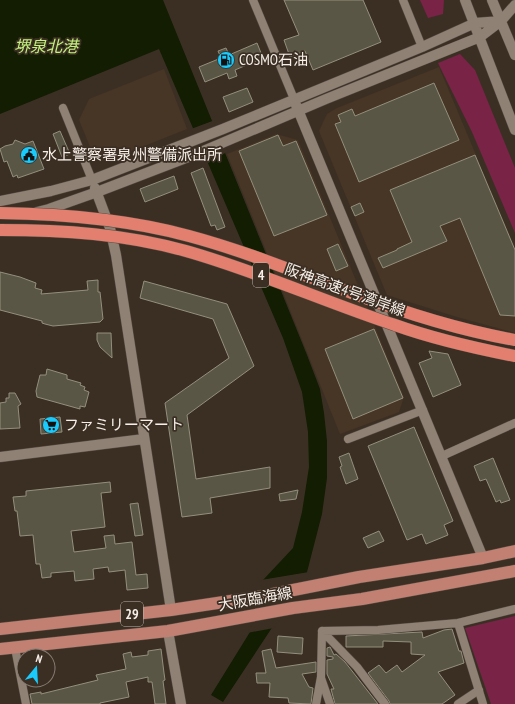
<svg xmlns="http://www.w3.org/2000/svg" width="515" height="704" font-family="'PT Sans Narrow','Noto Sans JP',sans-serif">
	<rect width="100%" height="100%" fill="#3b2f24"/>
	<!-- built -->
	<path fill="#473525" d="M439,67L515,248V333L457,317L387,295L319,131L327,114L337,108Z
		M164,69L187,129L109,160L93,154L79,120L89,99Z
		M276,134L298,140L404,397L399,412L340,434L227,154Z"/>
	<!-- green -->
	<path fill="#792347" d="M420,0H444L443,14L428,18Z
		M460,54L475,70L515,168V233L472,132L438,63Z
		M515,616V704H491L465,628Z"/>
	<!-- water -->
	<path fill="#121d02" d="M0,0H163L307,355L320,389L324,413L327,441V478L322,514L306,576L223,702L211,695L266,606L263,580L293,548L302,512L309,467L308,432L302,392L283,338L159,49L0,114Z"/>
	<!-- pier -->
	<path fill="#3b2f24" d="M215,120L228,152L205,161L191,129Z
		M309,572L308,577L274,628L247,633L264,606L261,580Z"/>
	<!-- building -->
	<path fill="#5a5645" stroke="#938f7d" d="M284,0H363L381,42L313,70L305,51L290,57L284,40L299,35Z
		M257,43L263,58L235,70L237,76L229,79L227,73L205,82L199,67L221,58L218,51L226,48L229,55Z
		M434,83L459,140L359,182L335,124L341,122L338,115L352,109L355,116Z
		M247,88L253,102L229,112L223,97Z
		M60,131L70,154L62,157L53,134Z
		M278,135L283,146L296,141L327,215L274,236L239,151Z
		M15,140L25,144L33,141L44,169L18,178L17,175L13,177L7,161L4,162L0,149L5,146L13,144Z
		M475,155L515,250V316L500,315L460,218L440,226L447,241L383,268L378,258L397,250V249L412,242L390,190Z
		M203,168L225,227L217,230L215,225L211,226L191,173Z
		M174,176L178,189L145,202L140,189Z
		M360,203L364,212L355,216L351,207Z
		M338,244L348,266L336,271L327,249Z
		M0,272L20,277L36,283L35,288L42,290L41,294L88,290L87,281L98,280V292H100L103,319L100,322L53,326L45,324L42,323V321L0,310Z
		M144,281L227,304L254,366L187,415L196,479L270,467V488L210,498L212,513L182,517L165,403L229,358L213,319L140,298Z
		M374,329L403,398L353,419L325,349Z
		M97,333H111L112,358L100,347L97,340Z
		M429,351L448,354L461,385L433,397L419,363L432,358Z
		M47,369L67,375V379L81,383L80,385L85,387L84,390L89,392L85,407L80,406V409L37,397L36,391L40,375H46Z
		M9,393H15L21,404L18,406L20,428L0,429V403L6,402V398H9Z
		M60,417L62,432L41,434L40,419Z
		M414,427L453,521L444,525L448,535L426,544L422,534L407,540L368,446Z
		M349,453L358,479L346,484L340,467L342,466L339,457Z
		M493,458L510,500L501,503L500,500L496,502L486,479L480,481L474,466Z
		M110,482L111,492L101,493L105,527L71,531L74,552L106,548L104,536L114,535L115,544L132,542L136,575L147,574L148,588L127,590L125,570L109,572L108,567L93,569L94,579L75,581L74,571L51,573V577L42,578L40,564H36L33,535L20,536L17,511H15L13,497L26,496V491Z
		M298,490L296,499L280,501L279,494Z
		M138,503L143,535L135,536L130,504Z
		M379,531L384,541L368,548L363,538Z
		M452,629L459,651H461L464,663L438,672L455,695L442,704H390L389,701L368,673L379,665L386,673L397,665L402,672L425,655L411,654V642L383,641V647H346V636L422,632L423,638L444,630Z
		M278,636L303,638L302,654L277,652Z
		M330,647L334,655L336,654L345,662L378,704H335L331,689H334L327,674V660L333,659V657L327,656V648Z
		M161,649L164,673L165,680L163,681L166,704H155L152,682H148V677L126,682L129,697L100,703V704H32L30,694L41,692V694L98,680L96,675L126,669L123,654L131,652L132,657L148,655V651Z
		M271,649L276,668L316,662V672L302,674L309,687L313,688L311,704L289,703L288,698L269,697L270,683H257L256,673H266L262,651Z"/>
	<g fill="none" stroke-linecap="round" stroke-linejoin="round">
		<!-- minor casing -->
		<g stroke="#554b42" stroke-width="9">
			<path id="minor" d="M253,0L294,99
				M403,0L422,47
				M63,108L92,180
				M348,439L423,410
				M442,456L515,423
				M458,623L483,704
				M322,631L378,630L458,623L515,609
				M322,631L357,667L385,704
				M15,648L26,704
				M321,678L330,704
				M316,704L321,677L322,631
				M458,704L479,690"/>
		</g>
		<!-- tertiary casing -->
		<g stroke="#554b42" stroke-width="11">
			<path id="tertiary" d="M465,0L515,130
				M492,0L515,55
				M296,105L483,558
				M95,188L110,228L116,255L171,610
				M0,201L51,191L92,180L223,129L422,47L475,23L501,21
				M37,212L49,209L97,192L196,154L326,99L480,37L501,21L515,5
				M0,457L144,439
				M168,631L181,704"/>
		</g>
		<!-- primary casing -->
		<g stroke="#554b42" stroke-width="13">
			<path id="primary" d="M0,629L171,610L263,596L359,577L483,558L515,551
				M0,649L168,631L293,608L362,599L515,571"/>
		</g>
		<!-- minor -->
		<use href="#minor" stroke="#908175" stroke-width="8"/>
		<!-- tertiary -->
		<use href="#tertiary" stroke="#908175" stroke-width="10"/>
		<!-- primary -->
		<use href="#primary" stroke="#c18071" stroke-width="12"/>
		<!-- motorway-bridge casing -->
		<g stroke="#554b42" stroke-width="13" stroke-linecap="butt">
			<path id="motorway-bridge" d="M0,213C64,214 127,219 189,236C245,251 298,273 352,293C405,313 459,330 515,340
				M0,230C63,230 125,234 186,251C257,271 325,302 395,325C434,339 474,348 515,356"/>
		</g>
		<!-- motorway-bridge -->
		<use href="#motorway-bridge" stroke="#e27f6e" stroke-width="12"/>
	</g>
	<!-- icons -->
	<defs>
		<g id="fuel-disc" transform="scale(0.9)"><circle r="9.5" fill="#19cafc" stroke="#3b2f24"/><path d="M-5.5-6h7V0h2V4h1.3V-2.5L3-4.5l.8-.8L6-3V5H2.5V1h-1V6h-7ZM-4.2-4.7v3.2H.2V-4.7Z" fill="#111"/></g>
		<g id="civic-disc" transform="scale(0.9)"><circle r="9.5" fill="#19cafc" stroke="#3b2f24"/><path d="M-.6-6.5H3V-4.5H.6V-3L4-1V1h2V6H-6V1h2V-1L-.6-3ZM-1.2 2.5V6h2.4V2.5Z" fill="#111"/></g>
		<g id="supermarket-disc" transform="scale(0.9)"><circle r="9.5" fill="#19cafc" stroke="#3b2f24"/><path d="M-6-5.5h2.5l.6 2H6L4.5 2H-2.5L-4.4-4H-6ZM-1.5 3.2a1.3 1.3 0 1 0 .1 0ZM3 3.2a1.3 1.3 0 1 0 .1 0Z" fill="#111"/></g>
	</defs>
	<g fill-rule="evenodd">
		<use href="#fuel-disc" x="226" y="60"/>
		<use href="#civic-disc" x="29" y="155"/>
		<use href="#supermarket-disc" x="51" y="425"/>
	</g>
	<g text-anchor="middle" stroke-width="3.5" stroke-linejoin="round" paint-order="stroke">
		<!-- shield labels -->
		<g fill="#3b2f24" stroke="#bfb5ad" stroke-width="1">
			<rect x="253" y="263" width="16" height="24" rx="3"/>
			<rect x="121" y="602" width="22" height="24" rx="3"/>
		</g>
		<g font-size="14" font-weight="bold" fill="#f7efe8">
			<text x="261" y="280">4</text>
			<text x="132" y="619">29</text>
		</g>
		<!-- poi labels -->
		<g font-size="15" fill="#f7efe8" stroke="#3b2f24" text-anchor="start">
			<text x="239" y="65">COSMO石油</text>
			<text x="42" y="160">水上警察署泉州警備派出所</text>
			<text x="64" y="430">ファミリーマート</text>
		</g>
		<!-- street labels -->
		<g font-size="15" fill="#f7efe8" stroke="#3b2f24">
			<text transform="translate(345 290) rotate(20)" y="5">阪神高速4号湾岸線</text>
			<text transform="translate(255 599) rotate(-10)" y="5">大阪臨海線</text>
		</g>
		<!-- water labels -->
		<g font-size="16" font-style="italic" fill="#c2f37c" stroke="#3b2f24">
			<text x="46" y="52">堺泉北港</text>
		</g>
	</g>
	<!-- north arrow -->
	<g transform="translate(36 668) rotate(18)"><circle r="19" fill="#3b2f24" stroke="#867c72"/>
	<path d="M0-3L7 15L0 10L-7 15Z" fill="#19cafc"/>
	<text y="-6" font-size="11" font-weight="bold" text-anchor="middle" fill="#f7efe8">N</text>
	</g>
</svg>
